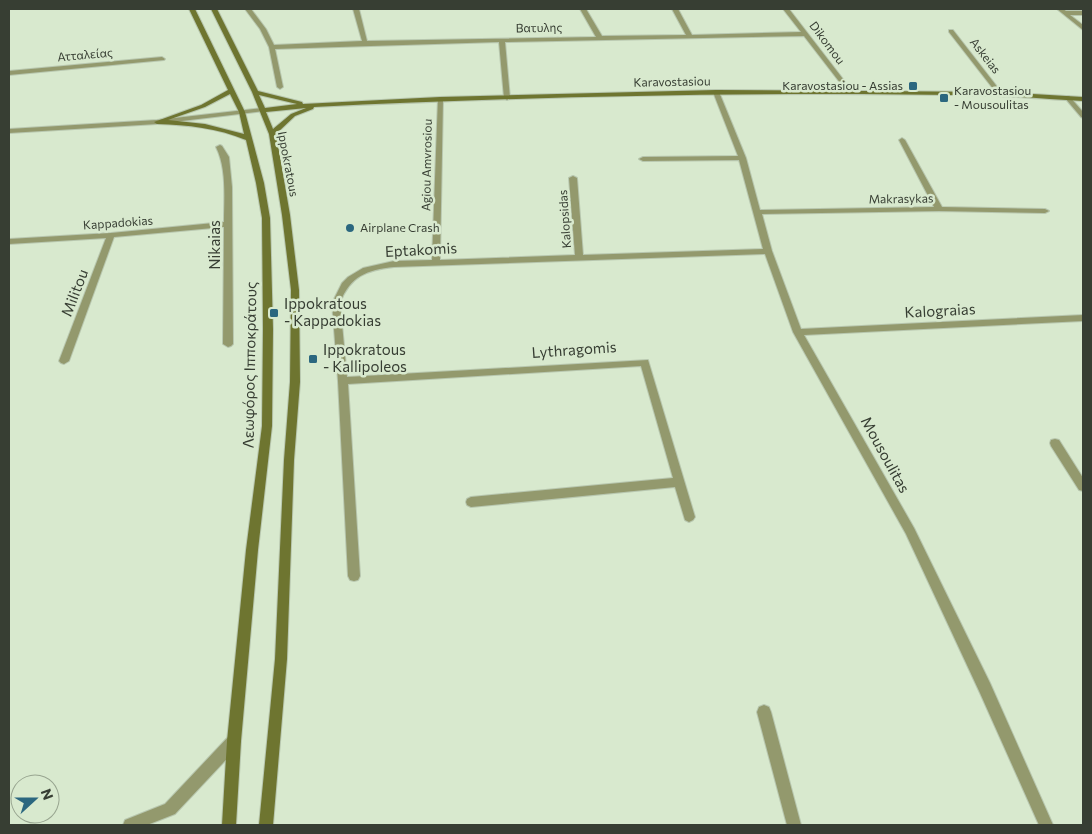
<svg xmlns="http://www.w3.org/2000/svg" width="1092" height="834" font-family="Commissioner,sans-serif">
	<rect width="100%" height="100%" fill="#d8e9ce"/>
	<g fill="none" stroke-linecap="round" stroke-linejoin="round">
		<!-- street casing -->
		<g stroke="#b8c7af" stroke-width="2">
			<path id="street" d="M245,9H251L266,29L274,45L362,41L353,9H359L367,41L596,37L580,9H586L602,36L686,35L672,9H678L692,35L801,32L783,9H789L853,92L848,93L804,36L505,42L510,98L507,100L504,98L499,42L275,49L283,87L280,89L277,87L269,47L260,29Z
				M1057,9H1063L1066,11H1083V15H1070L1083,25V30Z
				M949,30H953L1002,93V95H998L949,32Z
				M162,57L165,59L164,60L9,75V71Z
				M716,90L719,92L746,158L760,210L934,207L899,140L902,138L905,140L942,207L1045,209L1049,211L1045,213L939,211L762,214L772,251L801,329L1083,315V321L804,335L914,528L990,683L1053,825H1039L980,693L906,534L793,332L765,254L394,267C367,270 350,276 340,303L347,377L648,360L695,517L693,520L689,522L685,520L675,487L471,507L467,505L466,502L467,499L471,497L673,478L641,366L348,384L360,576L358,580L354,581L350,580L348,576L338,381L332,303L342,283L348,277L363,268L394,261L432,260L438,98L443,99L440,260L575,255L569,178L573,176L577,178L583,255L763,249L739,160L643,161L639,159L643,157L738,156L713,92Z
				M1065,96H1069L1083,112V118L1081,117L1065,98Z
				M262,108L265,110L264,111L157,124L9,133V129L157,120Z
				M220,145L222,146L229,157L232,187L233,344L231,346L228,347L223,344L224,227L114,237L69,361L64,364L61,363L59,361L106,238L9,244V239L111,233L224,222C224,198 227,169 216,147Z
				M1055,439L1059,440L1083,478V491L1079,490L1051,446L1050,443L1051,440Z
				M764,705L769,707L771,712L801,825H787L757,712L759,707Z
				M234,734L239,736L241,741L239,746L175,814L147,825H123L125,820L165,804L229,736Z"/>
		</g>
		<!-- secondary casing -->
		<g stroke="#b8c7af" stroke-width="2">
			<path id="secondary" d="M189,9H195L245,112L264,183L270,218L273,329L272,426L258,550L241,741L236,825H222L227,741L246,550L262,426L263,329L262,218L256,183L246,140C217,128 188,125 157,124L154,122L201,105L228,90ZM230,94L239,112L244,134L205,124L168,120L205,107Z
				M211,9H217L258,91L302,102L303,104L440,97L716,90L1000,92L1083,97V101C1055,100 1027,97 998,96C770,91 542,96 314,107L313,109L295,116L276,134L290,215L299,290L300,382L294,460L287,659L273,825H259L275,659L284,460L290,382L291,290L282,215L269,134L252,92ZM259,95L297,104L265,108ZM306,108L291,114L273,129L266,112Z"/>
		</g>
		<!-- street -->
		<use href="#street" fill="#93996d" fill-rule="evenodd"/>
		<!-- secondary -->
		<use href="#secondary" fill="#6e7530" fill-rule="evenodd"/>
	</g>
	<!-- markers -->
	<g fill="#2b677f" stroke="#d8e9ce" stroke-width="2">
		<rect x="908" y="81" width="10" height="10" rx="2.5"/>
		<rect x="939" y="93" width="10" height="10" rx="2.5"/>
		<circle cx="350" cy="228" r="5"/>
		<rect x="269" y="308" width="10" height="10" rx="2.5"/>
		<rect x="308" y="354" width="10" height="10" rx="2.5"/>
	</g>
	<g text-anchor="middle" stroke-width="5" stroke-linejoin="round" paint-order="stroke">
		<!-- far-street labels -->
		<g font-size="12" fill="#373e33" stroke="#d8e9ce">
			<text transform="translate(539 28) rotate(-1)" y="4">Βατυλης</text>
			<text transform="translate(827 43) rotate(53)" y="4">Dikomou</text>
			<text transform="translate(85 55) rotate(-5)" y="4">Ατταλείας</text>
			<text transform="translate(985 56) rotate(52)" y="4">Askeias</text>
			<text transform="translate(672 82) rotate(-1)" y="4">Karavostasiou</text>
			<text transform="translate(288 164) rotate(79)" y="4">Ippokratous</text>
			<text transform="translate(427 165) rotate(-89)" y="4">Agiou Amvrosiou</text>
			<text transform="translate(901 199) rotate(-1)" y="4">Makrasykas</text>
			<text transform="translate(565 219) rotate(-94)" y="4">Kalopsidas</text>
			<text transform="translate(118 223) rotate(-4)" y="4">Kappadokias</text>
		</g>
		<!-- far-poi labels -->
		<g font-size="12" fill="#373e33" stroke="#d8e9ce" text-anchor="start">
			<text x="903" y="90" text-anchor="end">Karavostasiou - Assias</text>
			<text x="954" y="95">Karavostasiou<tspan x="954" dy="14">- Mousoulitas</tspan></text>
			<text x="360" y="232">Airplane Crash</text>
		</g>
		<!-- street labels -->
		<g font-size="15" fill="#373e33" stroke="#d8e9ce">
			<text transform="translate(215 245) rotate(-90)" y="5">Nikaias</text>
			<text transform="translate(421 250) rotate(-3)" y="5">Eptakomis</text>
			<text transform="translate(75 293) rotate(-69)" y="5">Militou</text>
			<text transform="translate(940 311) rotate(-3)" y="5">Kalograias</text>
			<text transform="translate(574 350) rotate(-4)" y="5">Lythragomis</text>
			<text transform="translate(250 365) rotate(-89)" y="5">Λεωφόρος Ιπποκράτους</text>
			<text transform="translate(885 455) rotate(61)" y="5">Mousoulitas</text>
		</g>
		<!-- poi labels -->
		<g font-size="15" fill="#373e33" stroke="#d8e9ce" text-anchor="start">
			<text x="284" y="309">Ippokratous<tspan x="284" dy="17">- Kappadokias</tspan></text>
			<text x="323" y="355">Ippokratous<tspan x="323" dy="17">- Kallipoleos</tspan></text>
		</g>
	</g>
	<!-- border -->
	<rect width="1092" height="834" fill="none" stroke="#373e33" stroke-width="20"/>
	<!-- north arrow -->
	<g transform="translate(35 799) rotate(69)"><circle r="24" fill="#d8e9ce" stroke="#98a590"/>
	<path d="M0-4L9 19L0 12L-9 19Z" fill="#2b677f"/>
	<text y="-8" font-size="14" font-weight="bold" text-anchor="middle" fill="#373e33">N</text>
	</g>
</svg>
